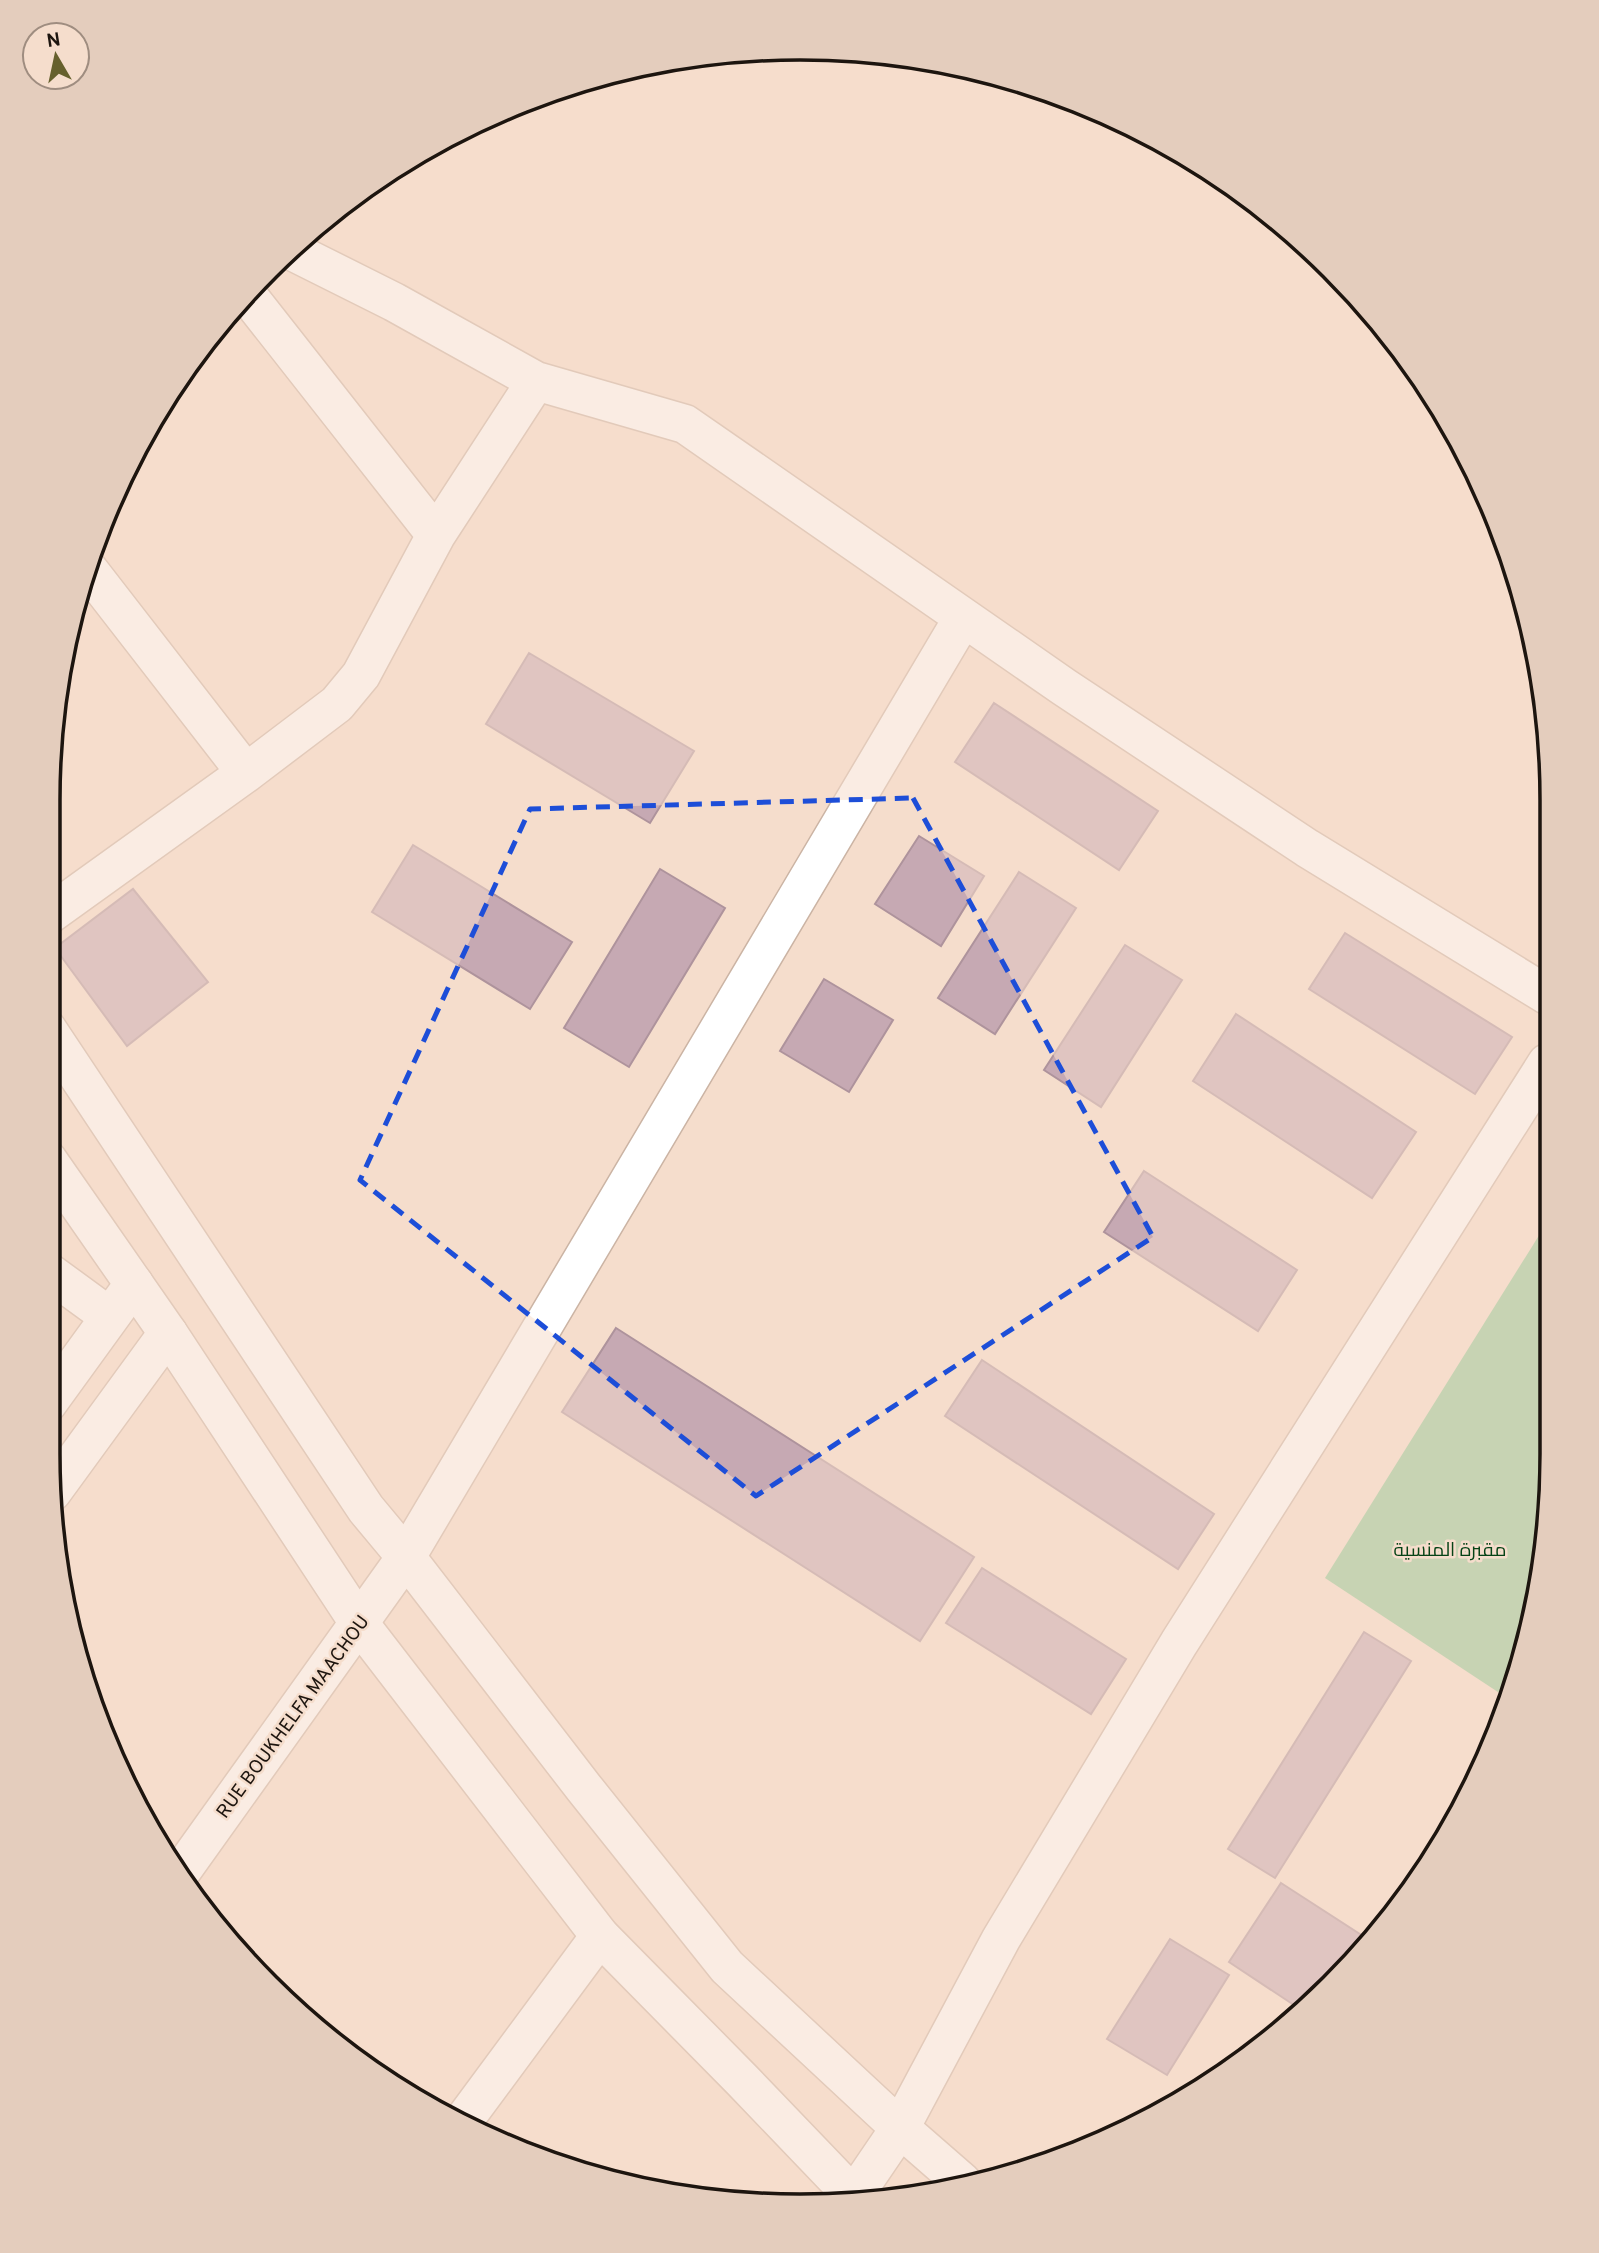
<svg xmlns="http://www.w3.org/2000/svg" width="1599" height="2253" font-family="Overpass,Cairo,sans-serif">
	<rect width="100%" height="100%" fill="#f5ddcc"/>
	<!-- green -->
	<path fill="#8ec894" d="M1548,1228L1550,1502L1526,1649L1507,1698L1325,1578L1543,1229Z"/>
	<!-- building -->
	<path fill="#c6a9b3" stroke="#ae939c" stroke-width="2" d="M529,653L694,751L650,823L486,724Z
		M994,703L1158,811L1119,870L955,762Z
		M919,836L984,876L941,946L875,904Z
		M413,845L572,942L530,1009L372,912Z
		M660,869L725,908L629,1067L564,1028Z
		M1019,872L1076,908L995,1034L938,998Z
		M133,889L208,982L127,1046L55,948Z
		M1345,933L1512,1037L1475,1094L1309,989Z
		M1125,945L1182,980L1101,1107L1044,1070Z
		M824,979L893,1020L849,1092L780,1051Z
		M1236,1014L1416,1132L1372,1198L1193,1081Z
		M1144,1171L1297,1270L1258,1331L1104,1232Z
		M616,1328L974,1557L920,1641L562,1412Z
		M982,1360L1214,1514L1178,1569L945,1416Z
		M982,1568L1126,1659L1091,1714L946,1623Z
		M1364,1632L1411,1661L1275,1878L1228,1849Z
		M1281,1883L1369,1940L1303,2011L1229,1962Z
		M1170,1939L1229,1975L1167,2075L1107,2039Z"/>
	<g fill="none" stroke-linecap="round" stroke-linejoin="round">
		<!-- minor casing -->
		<g stroke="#cbb4a4" stroke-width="41">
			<path id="minor" d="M288,249L394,302L536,381L685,424L1064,687L1307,848L1547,995
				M245,292L436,535
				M87,568L246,773
				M47,916L246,773L337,704L361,675L436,535L536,381
				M47,1271L110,1317
				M47,1404L134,1284
				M52,1492L168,1333
				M178,1876L406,1557L963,618
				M461,2124L600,1936
				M849,2203L900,2128L1001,1939L1179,1643L1547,1063"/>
		</g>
		<!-- major casing -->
		<g stroke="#cbb4a4" stroke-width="41">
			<path id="major" d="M47,1029L366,1509L406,1557L584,1788L727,1967L900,2128L962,2182
				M47,1159L168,1333L359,1623L600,1936L742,2080L859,2202"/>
		</g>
		<!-- minor -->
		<use href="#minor" stroke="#fff" stroke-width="38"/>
		<!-- major -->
		<use href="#major" stroke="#fff" stroke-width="38"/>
	</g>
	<!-- marked area -->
	<path d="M0 0H1599V2253H0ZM913,798L1153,1237L756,1496L360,1180L530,809Z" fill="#f5ddcc" fill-opacity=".55" fill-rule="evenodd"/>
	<path fill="none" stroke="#1d4ed8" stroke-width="5" stroke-dasharray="14 9" stroke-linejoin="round" d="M913,798L1153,1237L756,1496L360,1180L530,809Z"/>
	<g text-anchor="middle" stroke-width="5" stroke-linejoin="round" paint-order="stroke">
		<!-- park labels -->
		<g font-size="19" fill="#064316" stroke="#f5ddcc">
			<text x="1450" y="1556">مقبرة المنسية</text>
		</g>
		<!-- street labels -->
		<g font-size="19" fill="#1d150f" stroke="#f5ddcc">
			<text transform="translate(292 1716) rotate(-54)" y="7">RUE BOUKHELFA MAACHOU</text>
		</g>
	</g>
	<!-- crop -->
	<path d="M0 0H1599V2253H0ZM800 60H800A740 740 0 0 1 1540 800V1454A740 740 0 0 1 800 2194H800A740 740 0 0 1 60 1454V800A740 740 0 0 1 800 60Z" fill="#e4cdbd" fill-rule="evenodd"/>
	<path fill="none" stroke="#1d150f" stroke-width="3.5" d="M800 60H800A740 740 0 0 1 1540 800V1454A740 740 0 0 1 800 2194H800A740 740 0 0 1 60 1454V800A740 740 0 0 1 800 60Z"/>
	<!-- north arrow -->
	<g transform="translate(56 56) rotate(351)"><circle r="33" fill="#f5ddcc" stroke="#9f8d80" stroke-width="2"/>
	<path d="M0-5L12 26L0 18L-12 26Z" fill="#66602d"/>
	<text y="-10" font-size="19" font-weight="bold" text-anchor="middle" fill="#1d150f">N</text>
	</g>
</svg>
